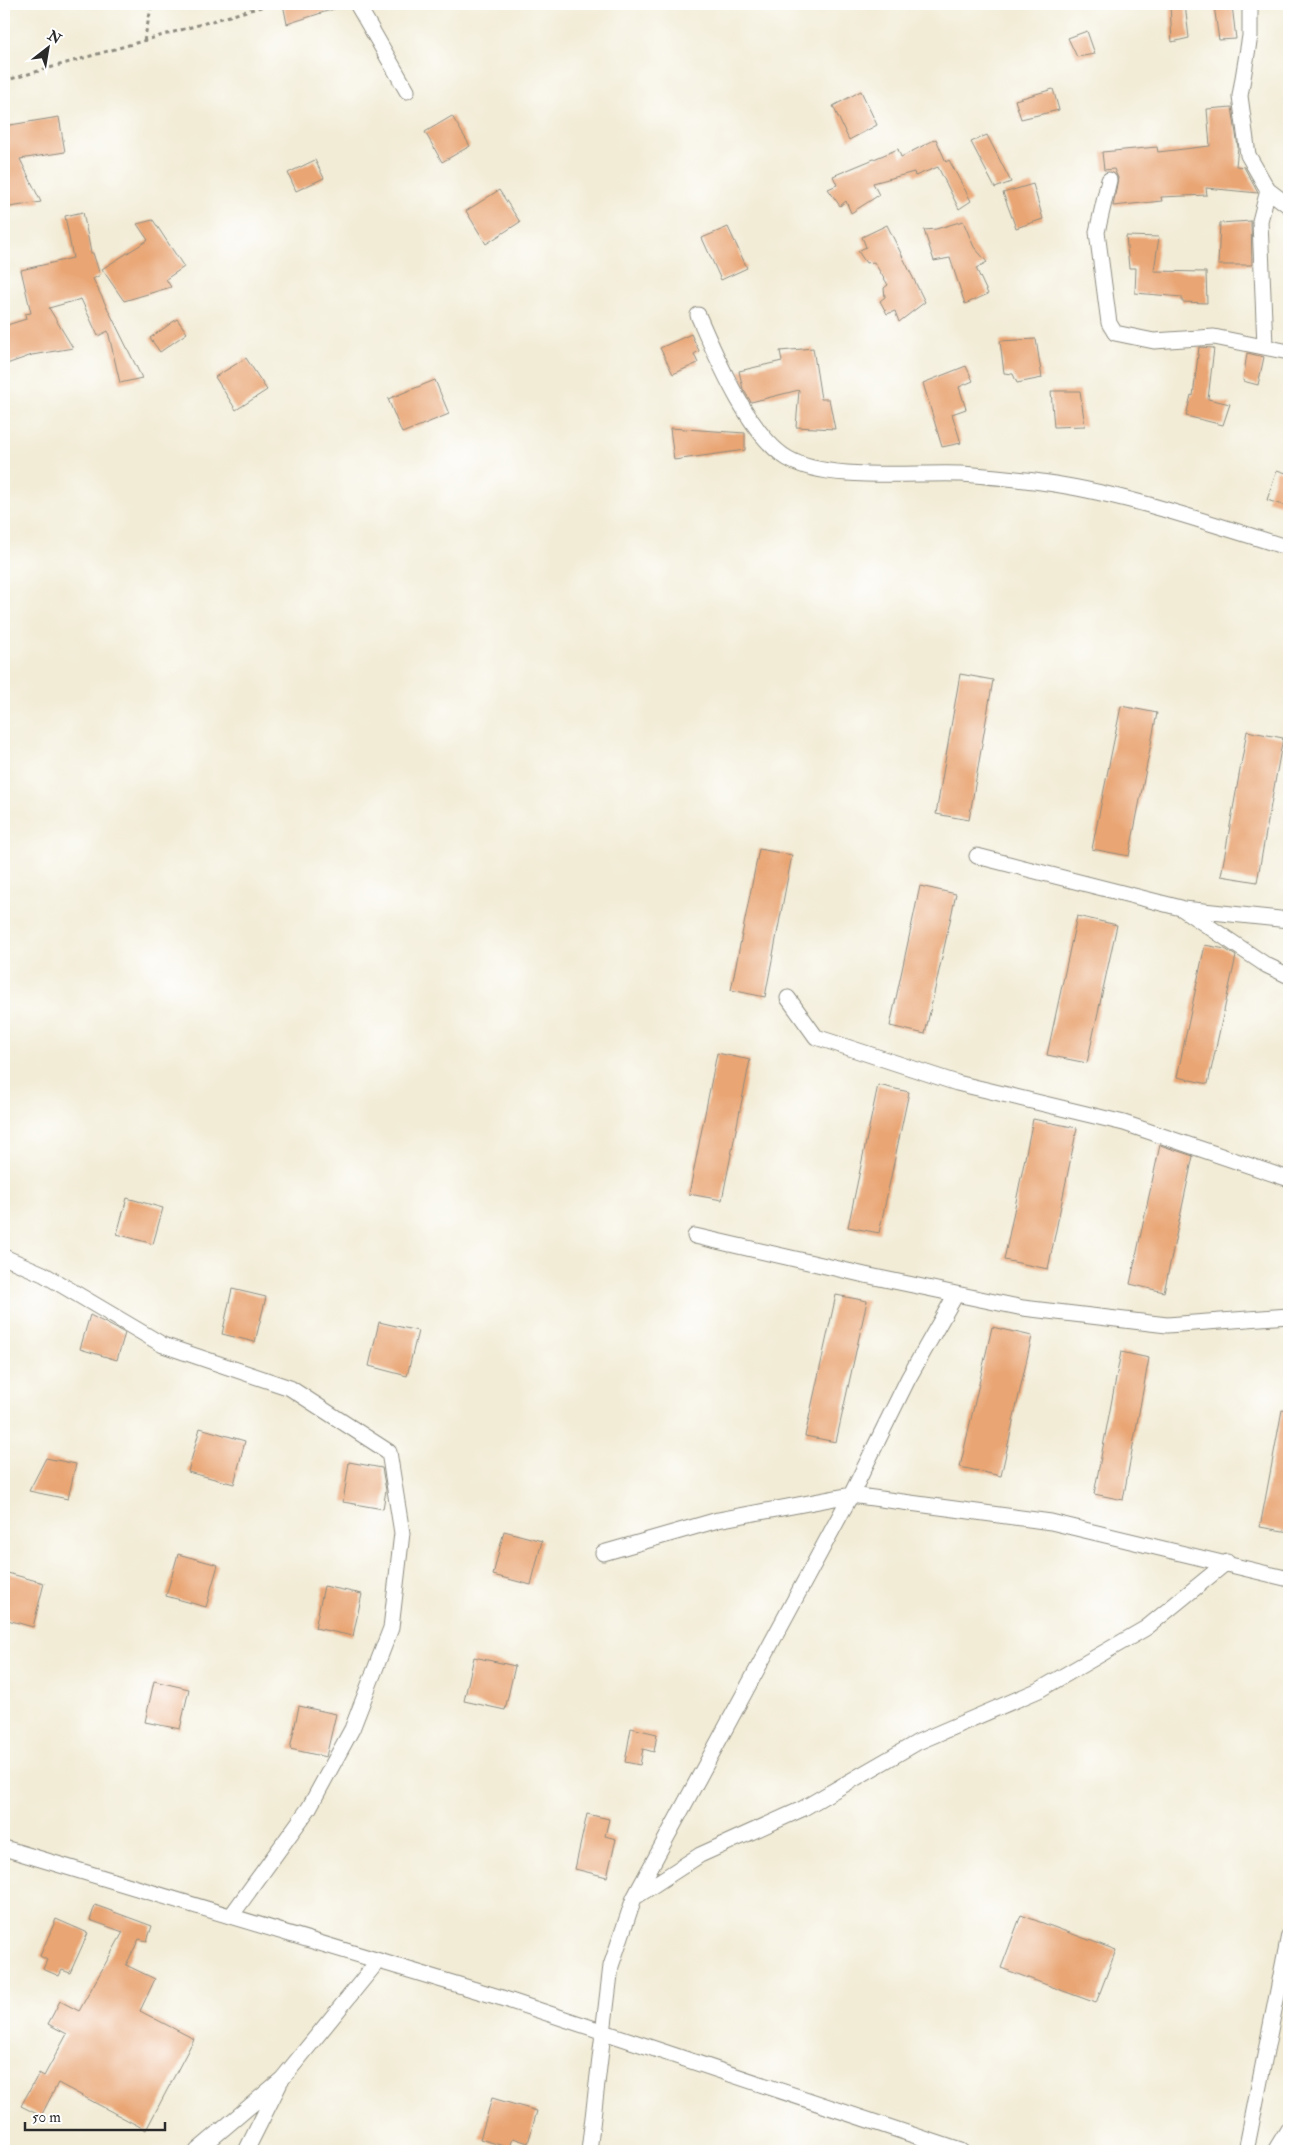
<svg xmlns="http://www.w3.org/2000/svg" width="1293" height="2155" font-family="'IM FELL Double Pica',serif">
	<rect width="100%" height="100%" fill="#fff"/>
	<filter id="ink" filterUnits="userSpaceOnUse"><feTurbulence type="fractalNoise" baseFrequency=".02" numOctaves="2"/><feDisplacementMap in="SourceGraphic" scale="10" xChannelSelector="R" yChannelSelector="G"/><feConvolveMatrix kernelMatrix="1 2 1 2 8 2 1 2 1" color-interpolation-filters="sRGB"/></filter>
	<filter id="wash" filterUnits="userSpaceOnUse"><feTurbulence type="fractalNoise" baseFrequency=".0096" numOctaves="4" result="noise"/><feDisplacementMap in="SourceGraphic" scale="20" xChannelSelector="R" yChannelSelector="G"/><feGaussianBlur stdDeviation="1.12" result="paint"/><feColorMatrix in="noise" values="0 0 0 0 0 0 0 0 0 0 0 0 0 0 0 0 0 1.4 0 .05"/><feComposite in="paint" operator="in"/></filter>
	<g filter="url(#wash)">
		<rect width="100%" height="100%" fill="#f2ecd6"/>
		<g id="blocks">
			<!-- building -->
			<path fill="#e9a573" d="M283,4H340V7L287,24Z
				M1170,4H1185L1189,38L1172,42Z
				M1232,5L1236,39L1219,40L1214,6Z
				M1087,31L1095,54L1077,57L1068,38Z
				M1053,89L1059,110L1021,119L1015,100Z
				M861,91L877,125L849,140L833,106Z
				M1232,107L1238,147L1236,166L1244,167L1258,193L1206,188L1207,195L1161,197L1162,201L1113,206L1118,178L1114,169L1104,170L1102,152L1157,147L1158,152L1210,146L1207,109Z
				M452,116L470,146L442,162L425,132Z
				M59,117L65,152L20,159L41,202L4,208V126Z
				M987,135L1011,182L995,188L971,142Z
				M936,139L946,162L949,160L971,201L959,209L938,167L915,176L914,172L873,183L879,195L851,213L846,201L840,206L828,189L837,185L833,176L898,149L901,157Z
				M315,160L324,178L296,191L288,173Z
				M1033,184L1043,219L1016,228L1003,193Z
				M499,190L520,222L486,244L466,211Z
				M83,212L91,253H93L100,275L93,279L142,378L120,383L108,331L98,336L81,299L49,308L73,348L32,355L4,365V326L26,319L25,314L31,313L21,270L73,258L65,216Z
				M153,220L184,267L166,279L171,287L124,301L102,269L148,240L137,224Z
				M963,221L974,247L987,262L976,268L988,294L965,304L950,258L934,261L924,230L936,229Z
				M1251,221L1252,265H1218L1220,223Z
				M887,225L925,302L899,322L895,311L887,314L880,301L885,297L884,288L888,285L874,262L866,263L858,251L866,247L862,237Z
				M728,227L747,268L721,280L702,238Z
				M1126,236L1159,237L1154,271L1206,272L1207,303L1182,302V297L1135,293L1136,268H1129Z
				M177,319L187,333L160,352L150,338Z
				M691,334L699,351L694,354L698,363L673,374L660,348Z
				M1036,339L1042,378L1017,383L1013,374L1004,373L1000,341Z
				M1199,347L1214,348L1208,399L1230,404L1223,425L1186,416L1191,395L1193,396Z
				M813,348L821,399H829L835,429L796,427L799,390L751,402L743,389L739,371L782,361L780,351Z
				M1247,353L1264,357L1258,385L1243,381Z
				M246,358L267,390L236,410L215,377Z
				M966,366L973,381L959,387L966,409L952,414L961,443L942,447L923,383Z
				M435,380L449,414L402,433L388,399Z
				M1051,391H1080L1085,426L1054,427Z
				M670,428L745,433V450L674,460Z
				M1277,470L1289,474V507L1267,500Z
				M960,674L993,680L969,820L936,814Z
				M1121,706L1157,713L1129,856L1092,849Z
				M1247,731L1283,738L1257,882L1221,876Z
				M759,849L792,855L765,997L731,990Z
				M920,886L956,894L925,1034L890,1026Z
				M1077,916L1117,925L1087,1063L1047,1055Z
				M1205,945L1225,949L1236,956L1208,1084L1177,1077Z
				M717,1053L750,1060L722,1200L689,1194Z
				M878,1085L909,1092L879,1233L848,1227Z
				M1033,1119L1077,1128L1048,1269L1004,1260Z
				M1160,1145L1193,1156L1164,1292L1130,1284Z
				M127,1198L163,1208L153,1244L117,1234Z
				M232,1289L266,1297L255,1342L222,1334Z
				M836,1295L867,1301L836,1442L805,1436Z
				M90,1315L125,1333L117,1360L80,1349Z
				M379,1322L418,1331L407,1376L369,1366Z
				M992,1327L1032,1336L1001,1476L960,1467Z
				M1121,1352L1149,1358L1123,1500L1094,1494Z
				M1282,1410L1289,1411V1532L1260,1527Z
				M200,1428L245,1441L234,1484L188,1472Z
				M46,1458L76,1464L68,1499L29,1491Z
				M349,1462L382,1468L386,1490L383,1509L343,1502Z
				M504,1531L542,1541L531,1585L493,1575Z
				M178,1554L218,1565L206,1607L166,1596Z
				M4,1572L44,1583L33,1627L4,1619Z
				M324,1586L362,1594L353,1636L315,1628Z
				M474,1657L515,1666L505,1710L464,1701Z
				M154,1681L189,1689L180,1729L145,1722Z
				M299,1706L336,1714L326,1757L290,1749Z
				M631,1728L657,1734L654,1752L643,1749L640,1765L625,1762Z
				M587,1814L609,1819L605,1836L616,1839L607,1877L575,1869Z
				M95,1905L152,1926L147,1941L139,1939L126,1965L155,1979L140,2011L194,2039L146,2130L58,2083L41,2116L21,2106L39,2073L44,2076L67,2034L48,2024L60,2001L79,2011L123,1932L90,1920Z
				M1021,1915L1116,1950L1096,2003L1001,1968Z
				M56,1919L88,1933L70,1973L62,1970L59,1976L43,1969L47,1960L40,1956Z
				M492,2098L537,2111L528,2143L513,2138L510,2148L480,2139Z"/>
		</g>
	</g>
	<g filter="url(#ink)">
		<use href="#blocks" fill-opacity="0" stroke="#8e8c80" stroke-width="1"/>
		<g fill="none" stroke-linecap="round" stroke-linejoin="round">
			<!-- minor casing -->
			<g stroke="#8e8c80" stroke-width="17">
				<path id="minor" d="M357,4L407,91
					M1250,4V36L1240,96L1248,155L1268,190L1289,206
					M1109,180L1097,232L1109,323L1115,333L1154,341L1214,337L1289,352
					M698,315C716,356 748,434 787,458C826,482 915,472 962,474C986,476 1010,478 1034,481C1121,492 1206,522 1289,548
					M1265,346L1260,221L1268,190
					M977,856L1181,908L1266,965L1289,976
					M1184,909L1289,920
					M788,998L816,1037L957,1083L1124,1123L1289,1179
					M695,1236L865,1275L1023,1308L1167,1325L1289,1316
					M4,1257L43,1274L163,1345L290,1388L389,1452L402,1533L391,1628L352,1729L309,1808L231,1916
					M603,1553L718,1520L851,1495L1051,1522L1289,1579
					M4,1848L502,1998L961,2151
					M637,1896L700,1855L802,1809L918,1742L1039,1690L1146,1628L1227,1562
					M197,2151L282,2079L378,1961
					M246,2151L279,2085
					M589,2151L611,1966L634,1898L851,1495L908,1379L956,1294
					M1246,2151L1289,1935
					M1275,2151L1289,2128"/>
			</g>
			<!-- path -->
			<path stroke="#8e8c80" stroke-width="3" stroke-dasharray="4 4" stroke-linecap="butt" d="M144,41L152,4
				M4,81L271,4"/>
			<!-- minor -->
			<use href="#minor" stroke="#fff" stroke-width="15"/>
		</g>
	</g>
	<!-- margin -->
	<rect width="1293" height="2155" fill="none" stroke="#fff" stroke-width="20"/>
	<!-- north arrow -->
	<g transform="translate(48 48) rotate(31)" stroke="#ffffff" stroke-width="4" paint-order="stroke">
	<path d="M0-4L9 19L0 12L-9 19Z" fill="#2b2b2b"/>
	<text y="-8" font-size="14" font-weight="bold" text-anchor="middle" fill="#2b2b2b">N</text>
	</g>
	<!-- scale -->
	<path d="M25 2122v8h140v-8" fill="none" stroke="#2b2b2b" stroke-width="2.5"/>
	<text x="32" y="2122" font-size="15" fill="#2b2b2b" stroke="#ffffff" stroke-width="4" paint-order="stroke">50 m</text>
</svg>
